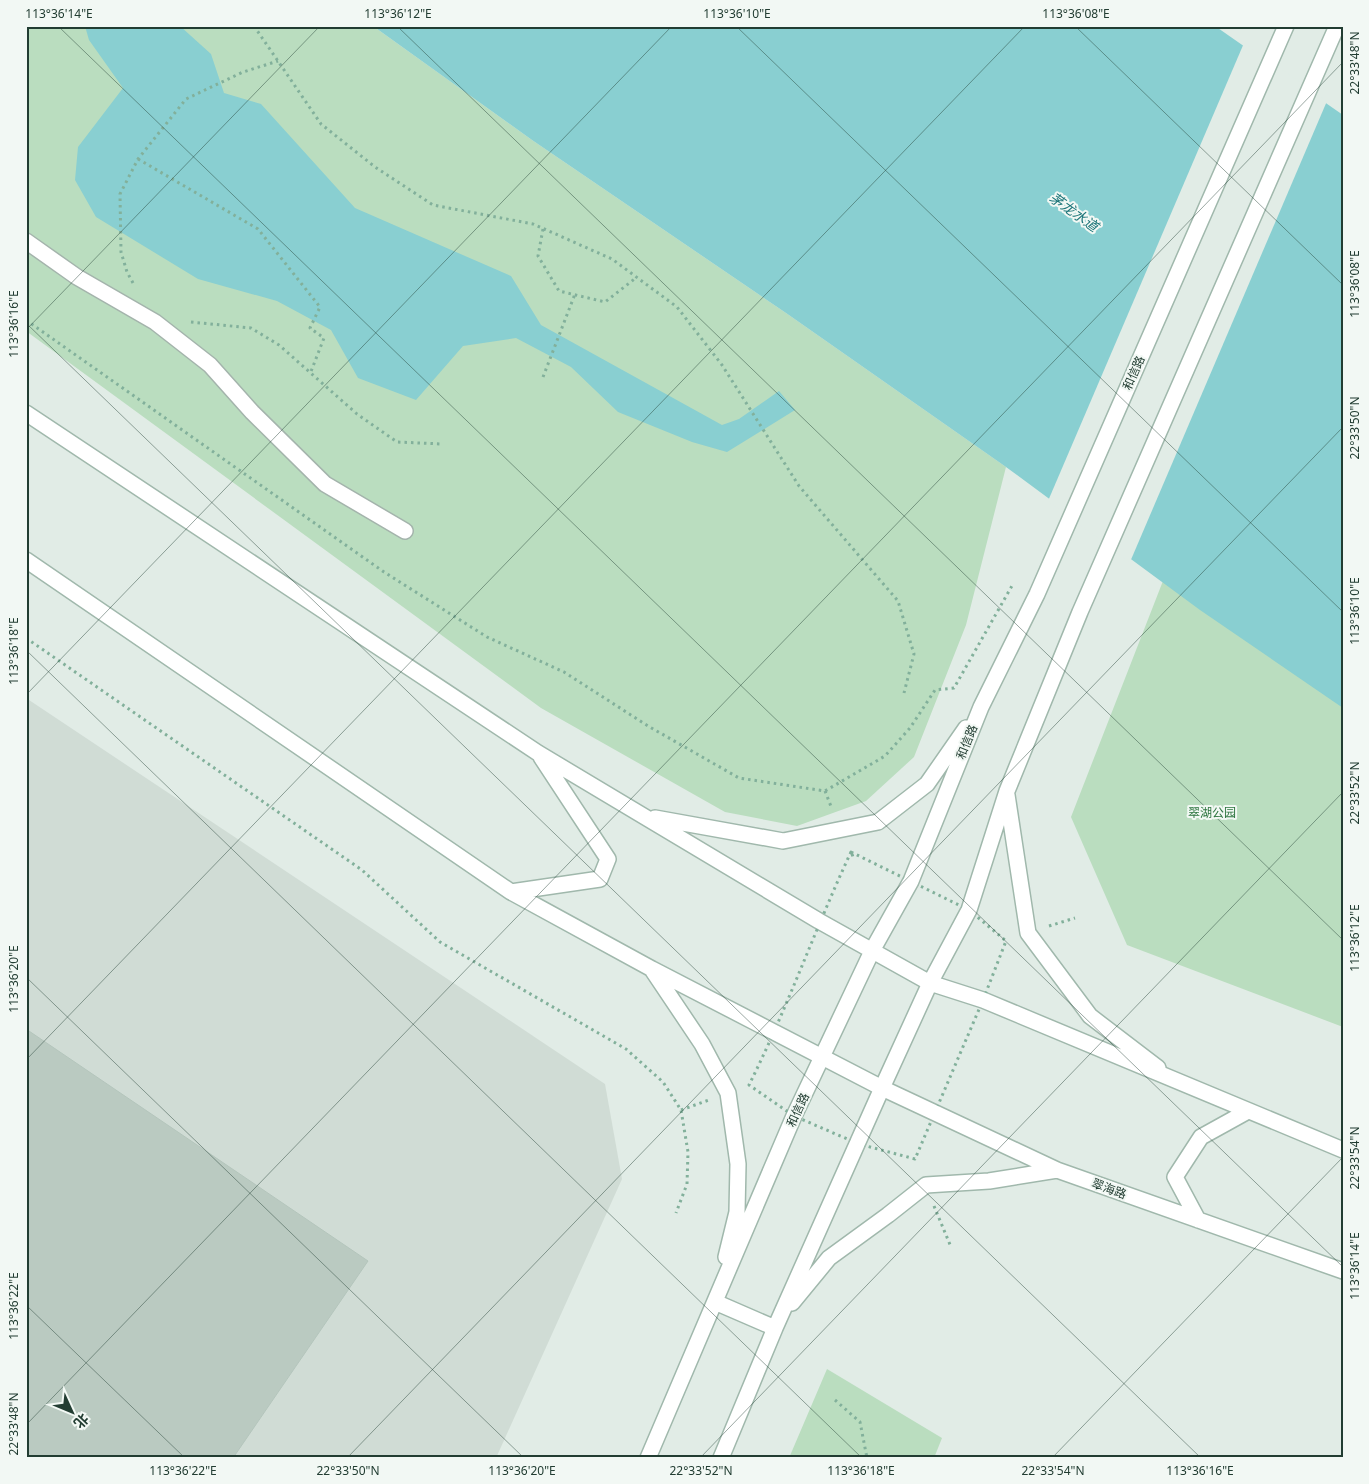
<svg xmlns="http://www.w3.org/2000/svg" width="1369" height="1484" font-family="'Noto Sans','Noto Sans SC',sans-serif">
	<rect width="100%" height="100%" fill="#e1ece6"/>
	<!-- built -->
	<path fill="#d0dcd5" d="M26,698L605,1084L622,1179L496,1458H26Z"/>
	<!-- green -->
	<path fill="#baddbf" d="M26,26H373L532,140L786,313L1006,467L966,625L914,757L866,801L797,826L725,812L541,708L26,331Z
		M1343,119V1027L1127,945L1071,817Z
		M827,1369L942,1438L934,1458H789Z"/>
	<!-- water -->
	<path fill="#89cfd1" d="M85,26H180L211,54L224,93L261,104L355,208L511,276L541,325L722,425L739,419L779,391L795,410L727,452L692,442L618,412L571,367L516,338L463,346L416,400L358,378L331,330L277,301L198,279L96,217L75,180L78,147L123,88L89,40Z
		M373,26H1215L1343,115V708L1200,610L1006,467L786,313L532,140Z"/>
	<!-- pier -->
	<path fill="#e1ece6" d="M1244,43L1327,101L1130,562L1048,501Z"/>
	<!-- building -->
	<path fill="#bacac1" stroke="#b4c5bc" d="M26,1029L368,1261L233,1458H26Z"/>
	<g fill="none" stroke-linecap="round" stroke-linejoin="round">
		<!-- lane casing -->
		<g stroke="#a4b4ac" stroke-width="18">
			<path id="lane" d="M26,241L77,277L155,322L210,365L252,412L325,484L405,531"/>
		</g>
		<!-- secondary casing -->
		<g stroke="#a0b8ac" stroke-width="18">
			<path id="secondary" d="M26,413L538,753L819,921L930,983L983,1000L1343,1150
				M26,560L511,892L652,969L882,1088L1057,1170L1343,1271
				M1007,795L1028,933L1090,1016L1158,1068
				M655,818L783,841L878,822L927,784L966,728
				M511,892L600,879L608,859L541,757
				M653,971L702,1044L728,1093L738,1164L737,1212L726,1257
				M1198,1220L1175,1177L1201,1137L1248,1111
				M715,1302L775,1328
				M792,1303L829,1258L888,1215L926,1185L989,1181L1057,1170
				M648,1458L794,1116L873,949L911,881L981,707L1037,594L1286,26
				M721,1458L775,1328L882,1088L930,983L969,910L1007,791L1080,612L1337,26"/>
		</g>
		<!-- path -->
		<path stroke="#82b09b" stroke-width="3" stroke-dasharray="2.5 4" stroke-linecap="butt" d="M254,26L321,124L375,167L433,205L533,224L612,259L677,307L722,365L799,486L898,601L914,654L904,693
			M138,159L258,229L320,307L310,328L324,338L310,374
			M543,229L538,256L559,291L605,302L637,277
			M133,283L127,272L121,252L120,194L138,159L186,99L243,72L278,61
			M26,320L384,572L487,637L564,672L648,726L739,778L825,791L885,756L910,728L935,690L954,688L1013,584
			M191,322L251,328L279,345L357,414L397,442L442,444
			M543,377L575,294
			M26,638L362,870L440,942L626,1049L663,1082L681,1110L688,1152L687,1184L676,1213
			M825,791L832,809
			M851,852L969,910L1006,941L983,1000L915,1159L859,1144L794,1116L749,1085C787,1009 815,929 851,852Z
			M852,854L854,860
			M1049,926L1075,918
			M681,1110L709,1100
			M934,1206L951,1247
			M835,1400L860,1422L867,1458"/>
		<!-- lane -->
		<use href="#lane" stroke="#fff" stroke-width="15"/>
		<!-- secondary -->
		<use href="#secondary" stroke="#fff" stroke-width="15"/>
	</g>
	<!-- ticks -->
	<path fill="none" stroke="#223d32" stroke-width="1" stroke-opacity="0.45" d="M58,26L1343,1267M397,26L1343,940M736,26L1343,612M1075,26L1343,285M26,323L1201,1458M26,330L320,26M26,650L862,1458M26,695L672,26M26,977L524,1458M26,1060L1025,26M26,1305L185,1458M26,1425L1343,62M347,1458L1343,427M700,1458L1343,792M1052,1458L1343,1157"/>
	<g text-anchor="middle" stroke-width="4" stroke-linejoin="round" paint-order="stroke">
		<!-- street labels -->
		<g font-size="12" fill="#223d32" stroke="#f2f8f4">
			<text transform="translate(1134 373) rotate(-66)" y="4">和信路</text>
			<text transform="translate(967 742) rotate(-68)" y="4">和信路</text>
			<text transform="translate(798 1110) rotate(-65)" y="4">和信路</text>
			<text transform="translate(1109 1189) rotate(20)" y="4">翠海路</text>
		</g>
		<!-- park labels -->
		<g font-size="12" fill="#2c743e" stroke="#f2f8f4">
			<text x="1212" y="817">翠湖公园</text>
		</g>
		<!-- water labels -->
		<g font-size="14" font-style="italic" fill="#1c7579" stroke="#f2f8f4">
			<text transform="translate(1074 212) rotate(35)" y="5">茅龙水道</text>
		</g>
	</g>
	<!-- border -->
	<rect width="1369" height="1484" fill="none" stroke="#f2f8f4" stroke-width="55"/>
	<!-- north arrow -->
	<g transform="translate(72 1412) rotate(134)" stroke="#f2f8f4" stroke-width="4" paint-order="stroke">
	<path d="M0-4L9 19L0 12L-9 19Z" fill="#223d32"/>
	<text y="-8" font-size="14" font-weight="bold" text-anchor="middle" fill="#223d32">北</text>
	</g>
	<rect x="28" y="28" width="1314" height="1428" fill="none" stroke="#223d32" stroke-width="2"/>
	<g font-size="12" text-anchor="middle" fill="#223d32">
		<text x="59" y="18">113°36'14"E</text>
		<text x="398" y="18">113°36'12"E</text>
		<text x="737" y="18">113°36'10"E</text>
		<text x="1076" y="18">113°36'08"E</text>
		<text transform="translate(1355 63) rotate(-90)" y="4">22°33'48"N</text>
		<text transform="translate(1355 284) rotate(-90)" y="4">113°36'08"E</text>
		<text transform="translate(14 324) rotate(-90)" y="4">113°36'16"E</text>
		<text transform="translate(1355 428) rotate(-90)" y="4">22°33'50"N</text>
		<text transform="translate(1355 611) rotate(-90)" y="4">113°36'10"E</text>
		<text transform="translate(14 651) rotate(-90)" y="4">113°36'18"E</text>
		<text transform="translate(1355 793) rotate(-90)" y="4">22°33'52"N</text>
		<text transform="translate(1355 938) rotate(-90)" y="4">113°36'12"E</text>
		<text transform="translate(14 979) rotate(-90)" y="4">113°36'20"E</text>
		<text transform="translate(1355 1158) rotate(-90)" y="4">22°33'54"N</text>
		<text transform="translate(1355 1266) rotate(-90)" y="4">113°36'14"E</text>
		<text transform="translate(14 1306) rotate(-90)" y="4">113°36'22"E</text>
		<text transform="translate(14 1424) rotate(-90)" y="4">22°33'48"N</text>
		<text x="183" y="1475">113°36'22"E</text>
		<text x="348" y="1475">22°33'50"N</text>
		<text x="522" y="1475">113°36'20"E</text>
		<text x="701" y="1475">22°33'52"N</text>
		<text x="861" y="1475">113°36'18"E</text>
		<text x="1053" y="1475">22°33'54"N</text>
		<text x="1200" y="1475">113°36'16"E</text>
	</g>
</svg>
